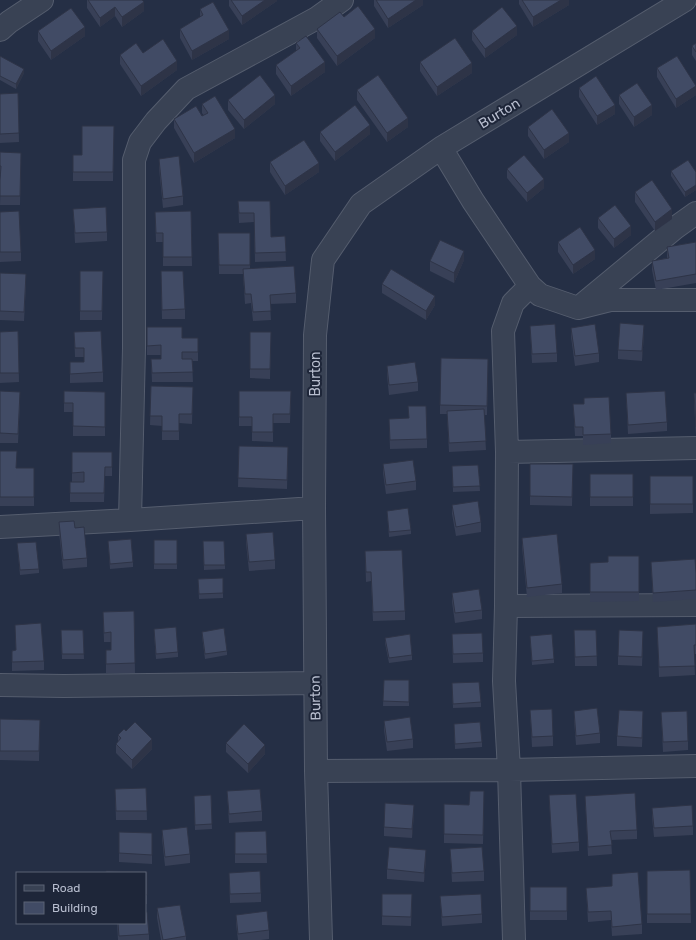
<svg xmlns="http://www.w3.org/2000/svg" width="696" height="940" font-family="Rubik,sans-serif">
	<rect width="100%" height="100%" fill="#252f45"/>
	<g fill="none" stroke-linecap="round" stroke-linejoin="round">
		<!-- minor casing -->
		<g stroke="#555d6e" stroke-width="24">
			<path id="minor" d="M0,30L9,22L42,0
				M441,148L473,201L530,286L540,295L578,308L610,300H696
				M582,305L675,228L696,213
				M507,452L696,448
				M130,520L134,348V160L140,142L156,121L186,89L317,18L342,0
				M0,527L130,520L314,508
				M506,606L696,605
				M0,685L64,686L315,683
				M316,771L509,770L696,766
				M321,940L316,771L314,508L315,335L323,260L361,204L441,148L685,0
				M514,940L509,770L504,681L506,606L507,452L503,331L513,303L530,286"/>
		</g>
		<!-- minor -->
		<use href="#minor" stroke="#394254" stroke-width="22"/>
	</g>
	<!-- wall -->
	<path fill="#384057" d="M87,0H142L144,11L122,27L115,16L100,27L87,8Z
		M229,0H277V1L242,25L229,6Z
		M374,0H423V5L388,28L374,6Z
		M519,0H569V5L533,27L519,4Z
		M200,9L229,39L192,60L180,38V29L200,17Z
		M344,17L375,38L337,66L317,38V29Z
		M38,31L85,36L51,60L38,41Z
		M472,31L517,35L485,58L472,40Z
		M296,43L325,72L291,96L276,74V65L296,51Z
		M696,43V61L692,55V46Z
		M120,55L177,70L141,96L120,64Z
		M0,56L24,73L16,89L0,80Z
		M420,62L472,73L437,96L420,71Z
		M657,68L696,95L676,108L657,77Z
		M579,88L615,114L597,125L579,97Z
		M357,90L408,127L387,142L357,100Z
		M18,93L19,142L0,143V128Z
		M619,95L652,115L634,127L619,104Z
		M228,100L275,104L244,129L228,110Z
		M202,104L235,138L194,163L174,128V119L202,116H204L202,113Z
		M114,126L113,181H73V155H82Z
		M528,127L569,142L544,159L528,136Z
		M320,132L370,134L335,161L320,141Z
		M0,152L21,162L20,205H0L1,175H0Z
		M159,159L183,196V205L163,208L159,168Z
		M270,162L319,172L285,195L270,172Z
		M507,169L544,188L527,202L507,178Z
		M671,171L696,172V190L685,197L671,176Z
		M635,192L672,219L655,231L635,202Z
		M238,201H270L271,237L285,236L286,261L255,262L254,222L239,223Z
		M73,209L107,232V241L75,243Z
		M191,211L192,266H163V242H156L155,212Z
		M0,212L21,252V261L0,262Z
		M598,218L631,235L614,248L598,228Z
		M218,233H250V269L296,293V303L270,304L271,320L253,321L251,303L245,304L243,274H219Z
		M558,242L595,259L573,274L558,252Z
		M696,242V283L656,290L652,270V261L667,258V247Z
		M464,260L454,283L430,271V261Z
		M80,271H103L102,320H80Z
		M0,273L26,283L24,321L0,320Z
		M161,281L185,309V319H162Z
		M382,284L435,305L426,320L382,293Z
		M530,326L557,353V362L532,363Z
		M147,327L182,338H198V361H192L193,382H152L151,359H161V355H147Z
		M571,328L599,353V362L575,366L571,337Z
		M18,331L19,382L0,383V357Z
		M74,332L103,372V382L70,383V362H84V357H75Z
		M250,332H271L270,379L250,378Z
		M644,334L642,361L618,359V350Z
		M488,359L487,415H484L486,450L449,452L447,414H440V405Z
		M387,366L418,382V391L389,395L387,375Z
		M151,386L193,387L192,424L179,423V440H162V426L150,425Z
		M0,391L20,401L18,443H0Z
		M64,391L105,392V436H73V412H64Z
		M239,391H291L290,423H273V442L252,441V426H239Z
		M626,393L667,422V431L628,434Z
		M694,393H696V436L694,402Z
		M584,398L611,434V443L583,445V436H575L573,404H584Z
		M389,419L427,439V448L390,449Z
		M239,446L288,447L287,489L238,487Z
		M0,451L16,468H34V506H0Z
		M72,452H112V476H105L104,502H70V482H84H72Z
		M383,464L416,481V490L386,494L383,473Z
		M530,464H573L572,506L530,505Z
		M478,465L480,491L453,492L452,466Z
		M590,474H633V506H590Z
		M650,476H693V513L650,514Z
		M452,505L481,522V532L456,536L452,514Z
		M387,511L411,530V534L389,537Z
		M59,522L75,528L87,558V567L63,569L59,532Z
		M246,534L275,560V569L249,571L246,543Z
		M522,538L562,584V593L527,597L522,547Z
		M154,540H177V569H154Z
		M108,541L133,562V567L110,569Z
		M203,541L225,565V569L204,570Z
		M17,543L39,569V573L20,575Z
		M365,551L405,611V620L373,621L371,581L366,582Z
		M608,556H639V601L590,602V563L608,562Z
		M651,562L696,573V599L653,602Z
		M223,578V598L199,599L198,579Z
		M452,593L482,610V619L455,623L452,602Z
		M134,611L135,673H106V650H111V642H104L103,612Z
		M696,624V654H694L695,675L659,677L657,627Z
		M15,625L44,661V670L12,671V651L16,650Z
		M61,630H83L84,659H62Z
		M574,630H596L597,666H575Z
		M202,632L227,651V655L205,659L202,636Z
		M154,634L178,652V657L156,659Z
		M452,634L483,653V662L453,663Z
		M530,636L554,659V663L532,665Z
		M385,638L412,655V660L389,663L385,643Z
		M643,641L642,666L618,665V656Z
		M384,680H409V706H383Z
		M452,683L481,702V707L453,708Z
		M530,710L553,736V746L532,747Z
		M574,711L600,733V743L576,745L574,720Z
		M661,712L688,741V750L663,752Z
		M0,719L40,720L39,761L0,760Z
		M384,721L413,739V748L387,751L384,730Z
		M643,721L642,747L617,746V736Z
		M454,724L482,742V747L455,749Z
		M126,731L152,749L132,769L116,753V744L118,742V735Z
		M226,743L265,754L248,773L226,752Z
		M146,788L147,820H116L115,789Z
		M227,791L262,811V821L229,823Z
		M211,795L212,829L195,830L194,796Z
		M549,795L579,842V851L552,853Z
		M585,796L637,830V839L611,840L612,854L588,856Z
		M484,800L483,844L444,843V834L469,805Z
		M652,808L693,826V835L654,837L652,817Z
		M414,814L412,838L384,836V827Z
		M162,830L190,854V863L165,866L162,839Z
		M266,831L267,863H235V832Z
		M152,843V864L119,862V853Z
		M450,849L484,871V881L452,882Z
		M426,859L424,882L387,879V869Z
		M690,870L691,923H647V871Z
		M147,872V904H145V873Z
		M229,873L261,893V902L230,903Z
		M612,874L642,924V934L612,936L611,920L588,922L586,888L612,886Z
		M530,887H567V920H530Z
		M382,894H412L411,926L382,925Z
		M440,896L482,914V923L442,926Z
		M157,908L186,936V940H161L157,918Z
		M236,915L269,930V939L261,940H238L236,924Z
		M117,923H145L149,934V940H118Z"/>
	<!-- shaded-wall -->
	<path fill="#2e3447" d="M265,0H277V1L242,25V16Z
		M416,0H423V5L388,28V19Z
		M561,0H569V5L533,27V17Z
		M144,2V11L122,27V17Z
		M115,7V16L100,27V18Z
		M517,26V35L485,58V49Z
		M85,27V36L51,60V51Z
		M375,29V38L337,66V56Z
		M229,30V39L192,60V51Z
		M177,61V70L141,96V86Z
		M325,62V72L291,96V86Z
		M472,63V73L437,96V87Z
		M24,69V73L16,89V84Z
		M696,86V95L676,108V99Z
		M275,95V104L244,129V120Z
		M615,105V114L597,125V116Z
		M652,105V115L634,127V117Z
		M408,118V127L387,142V133Z
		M370,125V134L335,161V152Z
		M235,129V138L194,163V153Z
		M569,133V142L544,159V150Z
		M319,163V172L285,195V186Z
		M544,179V188L527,202V193Z
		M696,185V190L685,197V192Z
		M672,209V219L655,231V222Z
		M631,226V235L614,248V239Z
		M595,250V259L573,274V265Z
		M464,251V260L454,283V273Z
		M435,296V305L426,320V311Z
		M644,325V334L642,361V351Z
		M643,711V721L642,747V738Z
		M152,739V749L132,769V760Z
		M265,745V754L248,773V764Z
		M414,805V814L412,838V829Z
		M426,850V859L424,882V873Z"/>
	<!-- building -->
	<path fill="#414b65" stroke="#2e3447" d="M88,0H142L144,2L122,17L115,7L100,18Z
		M231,0H265L242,16Z
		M376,0H416L388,19Z
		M522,0H561L533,17Z
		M213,2L229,30L192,51L180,29L203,15L200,9Z
		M358,6L375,29L337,56L317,29L340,12L344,17Z
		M502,7L517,26L485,49L472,31Z
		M71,8L85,27L51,51L38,31Z
		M306,36L325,62L291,86L276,65L300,48L296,43Z
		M455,38L472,63L437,87L420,62Z
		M163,39L177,61L141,86L120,55L136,43L143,53Z
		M696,43V52L692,46Z
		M0,56L24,69L16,84L0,76Z
		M677,56L696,86L676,99L657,68Z
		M260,75L275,95L244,120L228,100Z
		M378,75L408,118L387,133L357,90Z
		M596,76L615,105L597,116L579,88Z
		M637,83L652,105L634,117L619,95Z
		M18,93L19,133L0,134V94Z
		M215,96L235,129L194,153L174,119L196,106L202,116L208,113L202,104Z
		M355,105L370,125L335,152L320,132Z
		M552,109L569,133L544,150L528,127Z
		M82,126H114L113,172H73V155H82Z
		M304,140L319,163L285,186L270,162Z
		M0,152L21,153L20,196H0V180L1,166H0Z
		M524,155L544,179L527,193L507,169Z
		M179,156L183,196L163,199L159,159Z
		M688,160L696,172V185L685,192L671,171Z
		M652,180L672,209L655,222L635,192Z
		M238,201H270L271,237L285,236L286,252L255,253L254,213H239Z
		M615,205L631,226L614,239L598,218Z
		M106,207L107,232L75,233L73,209Z
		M19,211L21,252H0V212Z
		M191,211L192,257H163V233H156L155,212Z
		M580,227L595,250L573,265L558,242Z
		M218,233H250V265H219Z
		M440,240L464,251L454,273L430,261Z
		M696,242V274L656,281L652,261L669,258L667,247Z
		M294,266L296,293L270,295L271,311L253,312L251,294H245L243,269Z
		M391,269L435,296L426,311L382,284Z
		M80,271H103L102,311H80Z
		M161,271H183L185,309L162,310Z
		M0,273L26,274L24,312L0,311Z
		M620,323L644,325L642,351L618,350Z
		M555,324L557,353L532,354L530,326Z
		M595,324L599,353L575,356L571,328Z
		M147,327H182V338H198V352H182V359H192L193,372L152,373L151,359H161V345L147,346Z
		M18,331L19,373H0V332Z
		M101,331L103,372L70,374V362H84V348H75L74,332Z
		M250,332H271L270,369H250Z
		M441,358L488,359L487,406L440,405Z
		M415,362L418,382L389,385L387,366Z
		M151,386L193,387L192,414H179V431H162V416H150Z
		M0,391L20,392L18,434L0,433Z
		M64,391L105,392V427L73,426V403H64Z
		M239,391H291L290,414H273V432H252V417H239Z
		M665,391L667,422L628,425L626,393Z
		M694,393H696V427Z
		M609,397L611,434L583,435V427H575L573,404H584V398Z
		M408,406H426L427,439L390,440L389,419L409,418Z
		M484,409L486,441L449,443L447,411Z
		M239,446L288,447L287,480L238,478Z
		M0,451H17L16,468H34V497H0Z
		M72,452H112V467H105L104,493H70V482H84V472L72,473Z
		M413,460L416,481L386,485L383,464Z
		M530,464H573L572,497L530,496Z
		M478,465L480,486L453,487L452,466Z
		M590,474H633V497H590Z
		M650,476H693V504H650Z
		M478,501L481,522L456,527L452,505Z
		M408,508L411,530L389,532L387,511Z
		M74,521L75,528L84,527L87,558L63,560L59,522Z
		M273,532L275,560L249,562L246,534Z
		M557,534L562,584L527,588L522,538Z
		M131,539L133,562L110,564L108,541Z
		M154,540H177V564H154Z
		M203,541H224L225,565H204Z
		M36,542L39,569L20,570L17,543Z
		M402,550L405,611L373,612L371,572H366L365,551Z
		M608,556H639V592H590V563L608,562Z
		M695,559L696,573V590L653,593L651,562Z
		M223,578V593L199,594L198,579Z
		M479,589L482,610L455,613L452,593Z
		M134,611L135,663L106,664V650H111V632L104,633L103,612Z
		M41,623L44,661L12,662V651L16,650L15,625Z
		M696,624V645H694L695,666L659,667L657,627Z
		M176,627L178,652L156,654L154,629Z
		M224,628L227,651L205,654L202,632Z
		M61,630H83L84,654H62Z
		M574,630H596L597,656L575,657Z
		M619,630L643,631L642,657L618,656Z
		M482,633L483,653L453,654L452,634Z
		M410,634L412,655L389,658L385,638Z
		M552,634L554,659L532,661L530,636Z
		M384,680H409V702L383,701Z
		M479,682L481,702L453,704L452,683Z
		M597,708L600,733L576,736L574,711Z
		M552,709L553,736L532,737L530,710Z
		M619,710L643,711L642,738L617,736Z
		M687,711L688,741L663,742L661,712Z
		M410,717L413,739L387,742L384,721Z
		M0,719L40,720L39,751H0Z
		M135,722L152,739L132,760L116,744L121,738L118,735L124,729L126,731Z
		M480,722L482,742L455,744L454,724Z
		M244,724L265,745L248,764L226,743Z
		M146,788L147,811H116L115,789Z
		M260,789L262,811L229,814L227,791Z
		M470,791H484L483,835L444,834V804L469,805Z
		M635,793L637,830L610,831L612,845L588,847L585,796Z
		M576,794L579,842L552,844L549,795Z
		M211,795L212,824L195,825L194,796Z
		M385,803L414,805L412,829L384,827Z
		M692,805L693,826L654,828L652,808Z
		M187,827L190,854L165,857L162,830Z
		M266,831L267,854H235V832Z
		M119,832L152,833V855L119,853Z
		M389,847L426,850L424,873L387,869Z
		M482,847L484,871L452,873L450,849Z
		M690,870L691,914H647V871Z
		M106,871L147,872V895L145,894V873H106Z
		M260,871L261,893L230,894L229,873Z
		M638,872L642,924L612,927L611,911L588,912L586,888L612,886V874Z
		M530,887H567V911H530Z
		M382,894H412L411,917L382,916Z
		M481,894L482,914L442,917L440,896Z
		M180,905L186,936L163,940L157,908Z
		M267,911L269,930L238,934L236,915Z
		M145,912H147L149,934L119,936L118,923H145Z"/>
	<g text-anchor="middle" stroke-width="4" stroke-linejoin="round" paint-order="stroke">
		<!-- street labels -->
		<g font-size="14" fill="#b7bdce" stroke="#1e2639">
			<text transform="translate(499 113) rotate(-31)" y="5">Burton</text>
			<text transform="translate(315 374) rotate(-90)" y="5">Burton</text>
			<text transform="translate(315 698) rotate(-91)" y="5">Burton</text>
		</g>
	</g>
	<!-- legend -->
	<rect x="16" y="872" width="130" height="52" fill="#1e2639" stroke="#5b6275"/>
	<rect x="24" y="885" width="20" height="6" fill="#394254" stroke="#5b6275"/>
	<text x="52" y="892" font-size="12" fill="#b7bdce">Road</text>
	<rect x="24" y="902" width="20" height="12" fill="#414b65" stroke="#5b6275"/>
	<text x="52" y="912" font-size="12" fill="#b7bdce">Building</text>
</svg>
